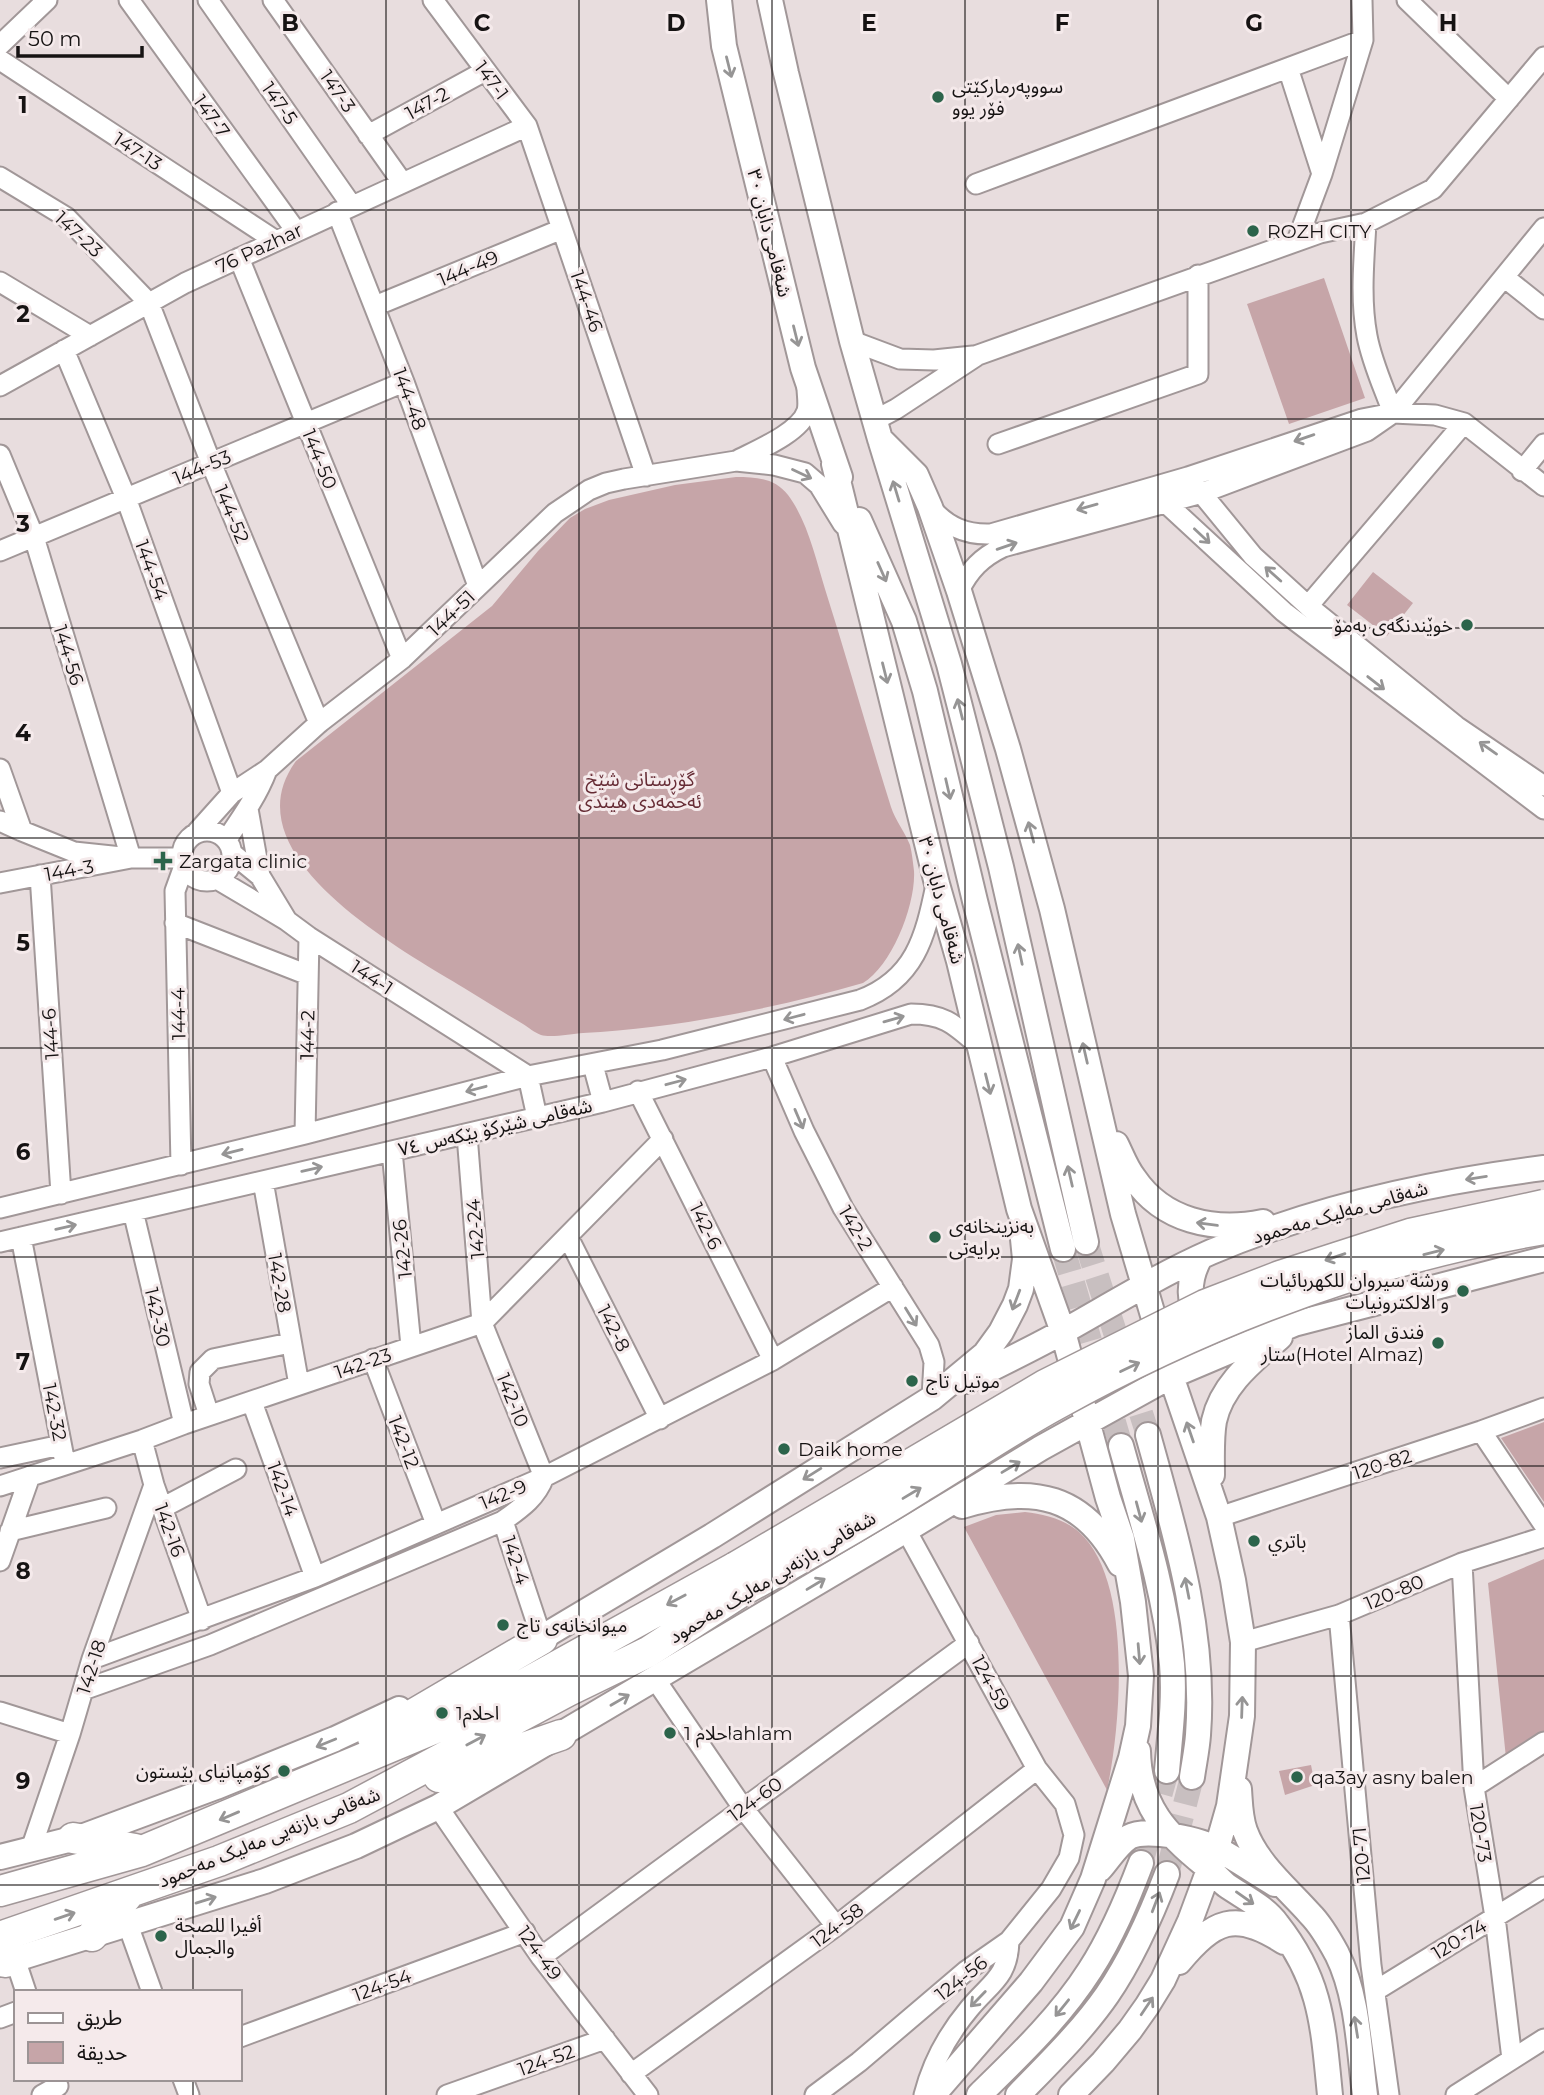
<svg xmlns="http://www.w3.org/2000/svg" width="1544" height="2095" font-family="Montserrat,'Noto Sans Arabic',sans-serif">
	<rect width="100%" height="100%" fill="#e8ddde"/>
	<!-- green -->
	<path fill="#c6a5a8" d="M1324,278L1365,398L1289,424L1247,304Z
		M736,477C756,477 775,478 788,495C807,520 816,559 825,589C848,661 868,734 891,807C895,820 905,832 910,845C912,853 913,863 914,871C916,904 892,966 863,983C772,1009 677,1028 583,1033C572,1034 550,1038 541,1035C535,1033 528,1027 523,1024C503,1012 483,1000 464,988C400,949 227,855 296,761L492,606L538,551L570,518L585,509L609,500L675,485Z
		M1373,572L1413,603L1387,636L1347,605Z
		M1544,1422V1502L1501,1438Z
		M1025,1512C1044,1514 1064,1519 1079,1532C1133,1580 1121,1725 1107,1790L964,1527L996,1515Z
		M1544,1559V1731L1506,1758L1488,1583Z
		M1311,1765L1315,1785L1285,1795L1279,1771Z"/>
	<g fill="none" stroke-linecap="round" stroke-linejoin="round">
		<!-- major-tunnel -->
		<path stroke="#c8bfc0" stroke-width="24" stroke-dasharray="24 12" stroke-linecap="butt" d="M1086,1242L1148,1435
			M1063,1249L1121,1446
			M1141,1863L1167,1771
			M1167,1874L1192,1777"/>
		<!-- minor casing -->
		<g stroke="#a19798" stroke-width="23">
			<path id="minor" d="M129,0L296,231
				M208,0L352,206
				M273,0L402,182
				M433,0L527,126L646,476
				M1407,0L1509,99
				M0,45L47,0
				M0,60L276,241
				M1288,68L1322,174
				M368,135L485,71
				M0,177L66,217L149,303L211,463L319,723
				M976,184L1363,40
				M337,212L404,382L478,586
				M1366,223C1364,260 1360,299 1367,336C1372,363 1384,388 1393,413
				M1297,241L1322,174L1363,40L1362,0
				M239,258L402,659
				M1504,277L1544,309
				M0,282L90,336
				M375,306L562,229
				M852,341L900,359L934,360L973,356
				M64,350L126,498L232,793
				M0,386L185,283L527,126
				M875,420L896,409L978,355L1320,233L1366,223L1433,189L1544,57
				M998,444L1198,374V275
				M0,455L34,537L131,858L74,852L22,831L0,821
				M736,461C755,451 800,433 807,411C809,404 807,395 807,388
				M1522,471L1544,444
				M1194,484L1253,556L1308,606L1456,726L1544,786
				M1161,497L1167,504L1284,612L1544,809
				M931,508C947,527 966,535 991,534L1188,477L1362,419L1393,413L1435,415L1464,423L1544,486
				M0,551L404,382
				M959,591C969,570 982,557 1003,547L1202,493L1367,431L1393,413L1544,228
				M1308,606L1464,423
				M0,769L22,831
				M248,809L260,876
				M182 856a25 25 0 1 1 50 0a25 25 0 1 1-50 0Z
				M197,832L232,793L267,770L319,723L402,659L555,513L589,490L606,483L624,479L736,461L774,465L805,473L819,485L843,524
				M227,839C242,817 257,796 267,770
				M233,854L260,876L286,919
				M40,875L61,1194
				M217,879L286,920L309,937L528,1076L537,1117
				M0,883L131,858H182
				M175,923L308,975
				M772,1057L804,1131L843,1208L929,1345L934,1362L932,1398
				M593,1065L603,1102
				M638,1091L773,1360
				M305,1134L309,937
				M392,1151L411,1346
				M181,1165L175,891L184,866
				M263,1181L299,1385
				M0,1208L305,1134L528,1076L662,1050L860,1000C915,979 925,938 936,885
				M133,1211L184,1424
				M21,1237L65,1463
				M568,1237L660,1419
				M0,1242L603,1102L772,1057L911,1014C944,1014 954,1024 978,1045
				M373,1359L436,1524
				M252,1402L315,1577
				M209,1415L199,1384L200,1372L213,1359L290,1343
				M1481,1431L1544,1525
				M142,1440L154,1485L202,1620
				M0,1458L61,1445
				M0,1486L142,1440L184,1424L482,1323L663,1139
				M162,1508L236,1469
				M1219,1517L1481,1431L1544,1408
				M503,1521L542,1639
				M10,1531L106,1508
				M0,1561L30,1476
				M1462,1563L1474,1787L1495,1917L1512,2059
				M1339,1615L1371,1965L1389,2095
				M1243,1642L1339,1615L1462,1563L1544,1537
				M92,1659L315,1577L544,1477L773,1360L893,1287
				M655,1679L743,1808L836,1926
				M83,1690L210,1645L503,1521C521,1508 536,1498 544,1477L482,1323L467,1135
				M0,1712L70,1734
				M1474,1787L1544,1742
				M438,1807L541,1957L648,2095
				M31,1849L70,1734L92,1659L154,1485
				M128,1925L152,1992
				M541,1957L969,1643
				M15,1959L26,1992
				M1375,1991L1544,1887
				M0,2018L16,2012
				M240,2037L525,1932
				M631,2074L836,1926L1037,1769
				M183,2079L189,2095
				M42,2095L58,2086
				M447,2095L605,2039
				M815,2095L859,2062L966,1971L1009,1941L1051,1889L1069,1858L1074,1835L1065,1804L1037,1769L906,1530
				M924,2095C932,2064 948,2034 969,2009C990,1983 1008,1978 1009,1941
				M1456,2095L1544,2039"/>
		</g>
		<!-- major casing -->
		<g stroke="#a19798" stroke-width="28">
			<path id="major" d="M719,0L724,46L803,368L840,477
				M770,0L786,73L852,341L880,439L949,664L1001,867L1086,1242
				M880,439L916,475L930,507L959,591L1008,749L1052,909L1123,1214L1171,1376L1219,1517L1233,1580L1243,1642L1242,1716L1229,1806L1217,1848L1190,1921L1163,1980L1147,2006L1130,2030L1103,2062L1071,2095
				M834,464L937,884L959,961L1019,1209L1063,1332L1108,1498L1122,1539L1133,1602L1141,1676L1138,1726L1131,1758L1093,1879L1072,1927L1031,1982L933,2095
				M859,520L904,621L925,691L975,901L1063,1249
				M1116,1144C1122,1156 1126,1168 1134,1178C1163,1221 1214,1232 1263,1222
				M1200,1258C1187,1280 1188,1305 1201,1326
				M967,1381C1000,1364 1034,1348 1066,1330C1114,1303 1161,1274 1211,1252C1314,1208 1432,1182 1544,1168
				M1148,1435C1175,1532 1206,1633 1198,1735C1197,1749 1194,1763 1192,1777
				M1121,1446C1141,1518 1165,1590 1172,1664C1175,1700 1170,1736 1167,1771
				M1212,1475C1212,1457 1211,1438 1214,1421C1222,1384 1254,1360 1280,1337
				M962,1506C1033,1484 1084,1495 1120,1564
				M526,1647L712,1536L932,1398L985,1354L1001,1332L1015,1305L1021,1289L1025,1259L1023,1239
				M1138,1751C1139,1806 1166,1834 1206,1866C1213,1872 1219,1879 1226,1885C1243,1897 1265,1907 1277,1924C1322,1981 1323,2026 1330,2095
				M1239,1789C1240,1803 1240,1818 1245,1831C1257,1864 1288,1889 1310,1914C1321,1925 1330,1941 1337,1954C1358,1996 1359,2049 1365,2095
				M0,1857L84,1836L216,1787L335,1739L399,1709
				M1100,1869C1109,1859 1117,1845 1129,1837C1147,1827 1202,1840 1219,1850C1238,1860 1256,1873 1275,1884
				M1179,1962C1214,1920 1235,1910 1284,1942
				M0,1964L265,1881L356,1846L438,1807L906,1530L1041,1448L1171,1376L1294,1324L1544,1259
				M979,2095C1019,2056 1060,2017 1090,1970C1112,1936 1127,1900 1141,1863
				M1018,2095C1049,2063 1082,2031 1107,1995C1133,1957 1151,1916 1167,1874"/>
		</g>
		<!-- highway casing -->
		<g stroke="#a19798" stroke-width="33">
			<path id="highway" d="M373,1738L542,1639
				M439,1777L561,1735
				M73,1838L135,1849
				M0,1891L142,1851L431,1730L501,1697L736,1567
				M92,1936L127,1896
				M0,1937L219,1861L349,1808L568,1691L648,1652L747,1588
				M0,1961L6,1962"/>
		</g>
		<!-- minor -->
		<use href="#minor" stroke="#fff" stroke-width="19"/>
		<!-- major -->
		<use href="#major" stroke="#fff" stroke-width="24"/>
		<!-- highway -->
		<use href="#highway" stroke="#fff" stroke-width="30"/>
		<!-- highway-bridge casing -->
		<g stroke="#a19798" stroke-width="33" stroke-linecap="butt">
			<path id="highway-bridge" d="M736,1567L1045,1385L1205,1305L1280,1276L1410,1234L1544,1205
				M747,1588C806,1556 864,1523 921,1487C966,1460 1011,1429 1057,1404C1209,1320 1373,1258 1544,1229"/>
		</g>
		<!-- highway-bridge -->
		<use href="#highway-bridge" stroke="#fff" stroke-width="30"/>
	</g>
	<!-- one-way arrows -->
	<defs><path id="oneway-shaft" d="M-6 0H5M1.5-3L5.5 0L1.5 3" fill="none" stroke-width="1.6" stroke-linecap="round" stroke-linejoin="round" transform="scale(1.75)"/></defs>
	<g stroke="#969595">
		<use href="#oneway-shaft" transform="translate(729 67) rotate(76)"/>
		<use href="#oneway-shaft" transform="translate(796 336) rotate(76)"/>
		<use href="#oneway-shaft" transform="translate(1304 438) rotate(161)"/>
		<use href="#oneway-shaft" transform="translate(802 474) rotate(25)"/>
		<use href="#oneway-shaft" transform="translate(896 491) rotate(-107)"/>
		<use href="#oneway-shaft" transform="translate(1087 507) rotate(164)"/>
		<use href="#oneway-shaft" transform="translate(1202 536) rotate(43)"/>
		<use href="#oneway-shaft" transform="translate(1007 546) rotate(-19)"/>
		<use href="#oneway-shaft" transform="translate(882 572) rotate(66)"/>
		<use href="#oneway-shaft" transform="translate(1273 574) rotate(-138)"/>
		<use href="#oneway-shaft" transform="translate(885 673) rotate(76)"/>
		<use href="#oneway-shaft" transform="translate(1376 683) rotate(38)"/>
		<use href="#oneway-shaft" transform="translate(960 709) rotate(-104)"/>
		<use href="#oneway-shaft" transform="translate(1488 748) rotate(-145)"/>
		<use href="#oneway-shaft" transform="translate(948 789) rotate(77)"/>
		<use href="#oneway-shaft" transform="translate(1031 832) rotate(-105)"/>
		<use href="#oneway-shaft" transform="translate(1020 954) rotate(-102)"/>
		<use href="#oneway-shaft" transform="translate(794 1017) rotate(165)"/>
		<use href="#oneway-shaft" transform="translate(894 1019) rotate(-16)"/>
		<use href="#oneway-shaft" transform="translate(1085 1053) rotate(-103)"/>
		<use href="#oneway-shaft" transform="translate(676 1082) rotate(-15)"/>
		<use href="#oneway-shaft" transform="translate(988 1084) rotate(76)"/>
		<use href="#oneway-shaft" transform="translate(476 1089) rotate(165)"/>
		<use href="#oneway-shaft" transform="translate(799 1119) rotate(67)"/>
		<use href="#oneway-shaft" transform="translate(232 1152) rotate(166)"/>
		<use href="#oneway-shaft" transform="translate(312 1169) rotate(-13)"/>
		<use href="#oneway-shaft" transform="translate(1070 1176) rotate(-103)"/>
		<use href="#oneway-shaft" transform="translate(1476 1178) rotate(171)"/>
		<use href="#oneway-shaft" transform="translate(1207 1224) rotate(-172)"/>
		<use href="#oneway-shaft" transform="translate(66 1227) rotate(-13)"/>
		<use href="#oneway-shaft" transform="translate(1434 1252) rotate(-14)"/>
		<use href="#oneway-shaft" transform="translate(1335 1257) rotate(161)"/>
		<use href="#oneway-shaft" transform="translate(1016 1300) rotate(111)"/>
		<use href="#oneway-shaft" transform="translate(911 1317) rotate(58)"/>
		<use href="#oneway-shaft" transform="translate(1130 1367) rotate(-26)"/>
		<use href="#oneway-shaft" transform="translate(1190 1432) rotate(-109)"/>
		<use href="#oneway-shaft" transform="translate(1011 1467) rotate(-31)"/>
		<use href="#oneway-shaft" transform="translate(812 1474) rotate(148)"/>
		<use href="#oneway-shaft" transform="translate(912 1493) rotate(-31)"/>
		<use href="#oneway-shaft" transform="translate(1139 1512) rotate(75)"/>
		<use href="#oneway-shaft" transform="translate(816 1584) rotate(-31)"/>
		<use href="#oneway-shaft" transform="translate(1187 1588) rotate(-101)"/>
		<use href="#oneway-shaft" transform="translate(676 1600) rotate(152)"/>
		<use href="#oneway-shaft" transform="translate(1139 1654) rotate(85)"/>
		<use href="#oneway-shaft" transform="translate(620 1700) rotate(-30)"/>
		<use href="#oneway-shaft" transform="translate(1242 1707) rotate(-88)"/>
		<use href="#oneway-shaft" transform="translate(476 1740) rotate(-28)"/>
		<use href="#oneway-shaft" transform="translate(326 1743) rotate(158)"/>
		<use href="#oneway-shaft" transform="translate(229 1816) rotate(157)"/>
		<use href="#oneway-shaft" transform="translate(1245 1898) rotate(35)"/>
		<use href="#oneway-shaft" transform="translate(206 1900) rotate(-17)"/>
		<use href="#oneway-shaft" transform="translate(1156 1902) rotate(-69)"/>
		<use href="#oneway-shaft" transform="translate(65 1916) rotate(-19)"/>
		<use href="#oneway-shaft" transform="translate(1075 1920) rotate(116)"/>
		<use href="#oneway-shaft" transform="translate(978 1999) rotate(134)"/>
		<use href="#oneway-shaft" transform="translate(1147 2006) rotate(-56)"/>
		<use href="#oneway-shaft" transform="translate(1062 2008) rotate(129)"/>
		<use href="#oneway-shaft" transform="translate(1356 2027) rotate(-99)"/>
	</g>
	<!-- grid -->
	<path fill="none" stroke="#161313" stroke-width="2" stroke-opacity="0.55" d="M193,0V1992M386,0V2095M579,0V2095M772,0V2095M965,0V2095M1158,0V2095M1351,0V2095M0,210H1544M0,419H1544M0,628H1544M0,838H1544M0,1048H1544M0,1257H1544M0,1466H1544M0,1676H1544M0,1885H1544M193,2079V2095"/>
	<!-- markers -->
	<g fill="#2c644b" stroke="#f5eaeb" stroke-width="2.5">
		<circle cx="938" cy="97" r="7"/>
		<circle cx="1253" cy="231" r="7"/>
		<circle cx="1467" cy="625" r="7"/>
		<path d="M159.5 850.5h7v7h7v7h-7v7h-7v-7h-7v-7h7z"/>
		<circle cx="935" cy="1237" r="7"/>
		<circle cx="1463" cy="1291" r="7"/>
		<circle cx="1438" cy="1343" r="7"/>
		<circle cx="912" cy="1381" r="7"/>
		<circle cx="784" cy="1449" r="7"/>
		<circle cx="1254" cy="1541" r="7"/>
		<circle cx="503" cy="1625" r="7"/>
		<circle cx="442" cy="1713" r="7"/>
		<circle cx="670" cy="1733" r="7"/>
		<circle cx="284" cy="1771" r="7"/>
		<circle cx="1297" cy="1777" r="7"/>
		<circle cx="161" cy="1936" r="7"/>
	</g>
	<g text-anchor="middle" stroke-width="6" stroke-linejoin="round" paint-order="stroke">
		<!-- street labels -->
		<g font-size="19" fill="#161313" stroke="#f5eaeb">
			<text transform="translate(492 80) rotate(53)" y="7">147-1</text>
			<text transform="translate(338 91) rotate(55)" y="7">147-3</text>
			<text transform="translate(280 103) rotate(55)" y="7">147-5</text>
			<text transform="translate(427 103) rotate(-29)" y="7">147-2</text>
			<text transform="translate(212 116) rotate(54)" y="7">147-7</text>
			<text transform="translate(138 151) rotate(33)" y="7">147-13</text>
			<text transform="translate(770 233) rotate(76)" y="7">شەقامی دابان ٣٠</text>
			<text transform="translate(79 234) rotate(43)" y="7">147-23</text>
			<text transform="translate(259 248) rotate(-25)" y="7">76 Pazhar</text>
			<text transform="translate(468 268) rotate(-23)" y="7">144-49</text>
			<text transform="translate(587 301) rotate(71)" y="7">144-46</text>
			<text transform="translate(410 399) rotate(70)" y="7">144-48</text>
			<text transform="translate(320 459) rotate(68)" y="7">144-50</text>
			<text transform="translate(202 467) rotate(-23)" y="7">144-53</text>
			<text transform="translate(232 514) rotate(67)" y="7">144-52</text>
			<text transform="translate(152 570) rotate(70)" y="7">144-54</text>
			<text transform="translate(451 613) rotate(-44)" y="7">144-51</text>
			<text transform="translate(69 655) rotate(73)" y="7">144-56</text>
			<text transform="translate(69 870) rotate(-10)" y="7">144-3</text>
			<text transform="translate(942 900) rotate(75)" y="7">شەقامی دابان ٣٠</text>
			<text transform="translate(372 977) rotate(33)" y="7">144-1</text>
			<text transform="translate(178 1014) rotate(-91)" y="7">144-4</text>
			<text transform="translate(50 1034) rotate(-94)" y="7">144-6</text>
			<text transform="translate(307 1035) rotate(-89)" y="7">144-2</text>
			<text transform="translate(495 1127) rotate(-13)" y="7">شەقامی شێرکۆ بێکەس ٧٤</text>
			<text transform="translate(1340 1212) rotate(-16)" y="7">شەقامی مەلیک مەحمود</text>
			<text transform="translate(706 1226) rotate(64)" y="7">142-6</text>
			<text transform="translate(856 1228) rotate(59)" y="7">142-2</text>
			<text transform="translate(475 1229) rotate(-95)" y="7">142-24</text>
			<text transform="translate(402 1249) rotate(-96)" y="7">142-26</text>
			<text transform="translate(280 1283) rotate(80)" y="7">142-28</text>
			<text transform="translate(158 1317) rotate(77)" y="7">142-30</text>
			<text transform="translate(614 1328) rotate(63)" y="7">142-8</text>
			<text transform="translate(363 1363) rotate(-19)" y="7">142-23</text>
			<text transform="translate(513 1400) rotate(68)" y="7">142-10</text>
			<text transform="translate(55 1412) rotate(79)" y="7">142-32</text>
			<text transform="translate(404 1442) rotate(69)" y="7">142-12</text>
			<text transform="translate(1382 1464) rotate(-18)" y="7">120-82</text>
			<text transform="translate(283 1489) rotate(70)" y="7">142-14</text>
			<text transform="translate(503 1494) rotate(-23)" y="7">142-9</text>
			<text transform="translate(170 1530) rotate(70)" y="7">142-16</text>
			<text transform="translate(516 1560) rotate(72)" y="7">142-4</text>
			<text transform="translate(772 1577) rotate(-31)" y="7">شەقامی بازنەیی مەلیک مەحمود</text>
			<text transform="translate(1394 1592) rotate(-23)" y="7">120-80</text>
			<text transform="translate(91 1667) rotate(-72)" y="7">142-18</text>
			<text transform="translate(991 1683) rotate(62)" y="7">124-59</text>
			<text transform="translate(755 1799) rotate(-36)" y="7">124-60</text>
			<text transform="translate(1481 1833) rotate(81)" y="7">120-73</text>
			<text transform="translate(269 1837) rotate(-22)" y="7">شەقامی بازنەیی مەلیک مەحمود</text>
			<text transform="translate(1361 1855) rotate(-95)" y="7">120-71</text>
			<text transform="translate(837 1925) rotate(-37)" y="7">124-58</text>
			<text transform="translate(1459 1939) rotate(-31)" y="7">120-74</text>
			<text transform="translate(540 1953) rotate(54)" y="7">124-49</text>
			<text transform="translate(961 1978) rotate(-38)" y="7">124-56</text>
			<text transform="translate(382 1985) rotate(-20)" y="7">124-54</text>
			<text transform="translate(546 2060) rotate(-20)" y="7">124-52</text>
		</g>
		<!-- poi labels -->
		<g font-size="19" fill="#161313" stroke="#f5eaeb" text-anchor="start">
			<text x="952" y="93">سووپەرمارکێتی<tspan x="952" dy="22">فۆر یوو</tspan></text>
			<text x="1267" y="238">ROZH CITY</text>
			<text x="1453" y="632" text-anchor="end">خوێندنگەی بەمۆ</text>
			<text x="179" y="868">Zargata clinic</text>
			<text x="949" y="1233">بەنزینخانەی<tspan x="949" dy="22">برایەتی</tspan></text>
			<text x="1449" y="1287" text-anchor="end">ورشة سيروان للكهربائيات<tspan x="1449" dy="22">و الالكترونيات</tspan></text>
			<text x="1424" y="1339" text-anchor="end">فندق الماز<tspan x="1424" dy="22">ستار(Hotel Almaz)</tspan></text>
			<text x="926" y="1388">موتيل تاج</text>
			<text x="798" y="1456">Daik home</text>
			<text x="1268" y="1548">باتري</text>
			<text x="517" y="1632">میوانخانەی تاج</text>
			<text x="456" y="1720">احلام1</text>
			<text x="684" y="1740">احلام 1ahlam</text>
			<text x="270" y="1778" text-anchor="end">کۆمپانیای بێستون</text>
			<text x="1311" y="1784">qa3ay asny balen</text>
			<text x="175" y="1932">أفيرا للصحة<tspan x="175" dy="22">والجمال</tspan></text>
		</g>
		<!-- park labels -->
		<g font-size="19" fill="#662c35" stroke="#f5eaeb">
			<text x="640" y="786">گۆڕستانی شێخ<tspan x="640" dy="22">ئەحمەدی هیندی</tspan></text>
		</g>
	</g>
	<g font-size="23" text-anchor="middle" font-weight="bold" fill="#161313" stroke="#f5eaeb" stroke-width="6" stroke-linejoin="round" paint-order="stroke">
		<text x="290" y="31">B</text>
		<text x="482" y="31">C</text>
		<text x="676" y="31">D</text>
		<text x="869" y="31">E</text>
		<text x="1062" y="31">F</text>
		<text x="1254" y="31">G</text>
		<text x="1448" y="31">H</text>
		<text x="23" y="113">1</text>
		<text x="23" y="322">2</text>
		<text x="23" y="532">3</text>
		<text x="23" y="741">4</text>
		<text x="23" y="951">5</text>
		<text x="23" y="1160">6</text>
		<text x="23" y="1370">7</text>
		<text x="23" y="1579">8</text>
		<text x="23" y="1789">9</text>
	</g>
	<!-- legend -->
	<rect x="14" y="1990" width="228" height="91" fill="#f5eaeb" stroke="#9c9495" stroke-width="2"/>
	<rect x="28" y="2013" width="35" height="10" fill="#ffffff" stroke="#9c9495" stroke-width="2"/>
	<text x="77" y="2025" font-size="21" fill="#161313">طريق</text>
	<rect x="28" y="2042" width="35" height="21" fill="#c6a5a8" stroke="#9c9495" stroke-width="2"/>
	<text x="77" y="2060" font-size="21" fill="#161313">حديقة</text>
	<!-- scale -->
	<path d="M18 46v10h124v-10" fill="none" stroke="#161313" stroke-width="3.5"/>
	<text x="28" y="46" font-size="21" fill="#161313" stroke="#f5eaeb" stroke-width="5" paint-order="stroke">50 m</text>
</svg>
